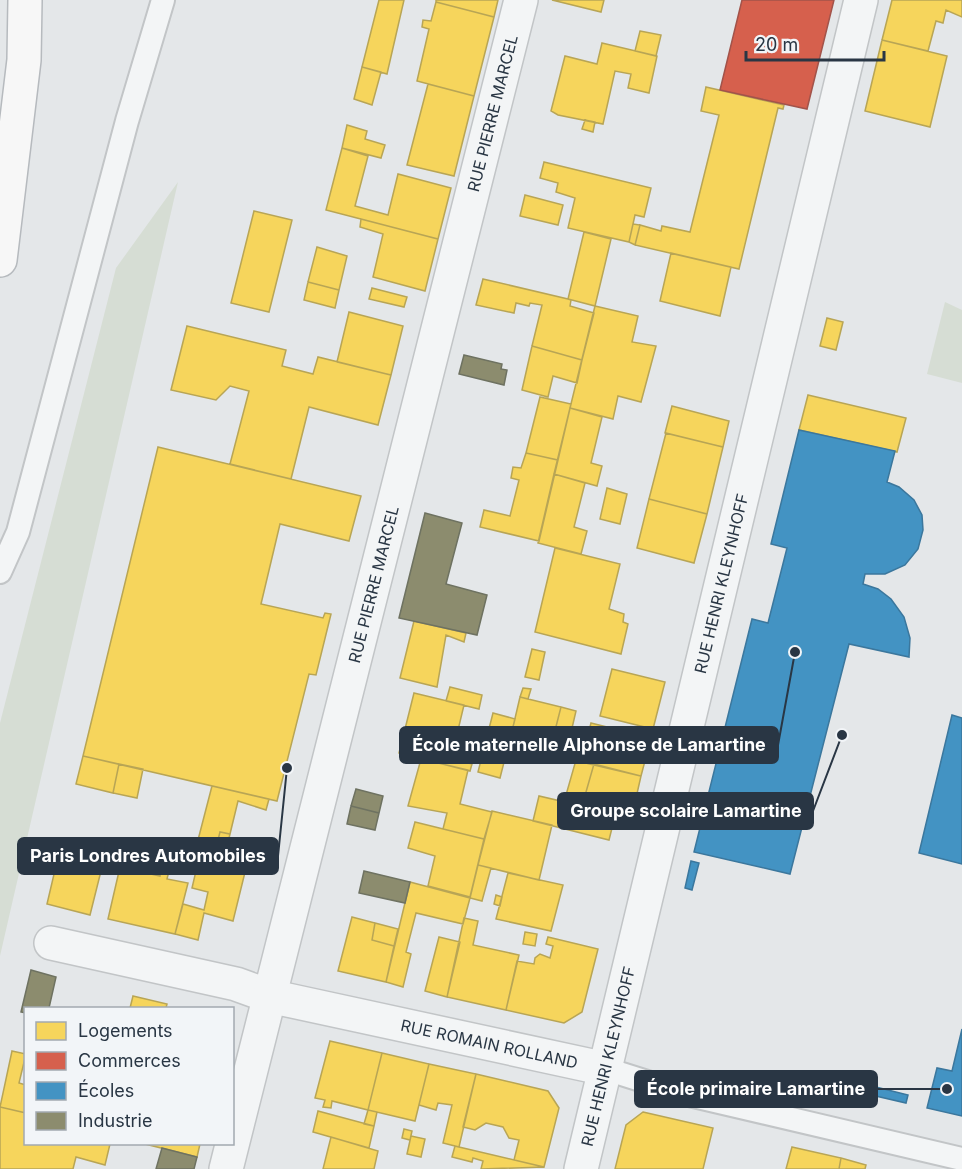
<svg xmlns="http://www.w3.org/2000/svg" width="962" height="1169" font-family="Inter,sans-serif">
	<rect width="100%" height="100%" fill="#e4e7e9"/>
	<!-- green -->
	<path fill="#d6ddd4" d="M178,182L0,956V723L116,268Z
		M945,302L962,310V383L927,374Z"/>
	<!-- homes -->
	<path fill="#f6d55c" stroke="#b8a555" stroke-width="1.5" d="M379,0H404L387,74L362,67Z
		M436,0H498L494,17L436,2Z
		M552,0H604L601,12Z
		M892,0H962V17L946,10L943,23L936,21L928,51L882,40Z
		M436,2L494,17L474,96L417,81L429,29L422,27L423,20L431,21Z
		M640,31L661,35L656,56L635,51Z
		M882,40L947,56L930,127L865,111Z
		M602,43L657,56L649,93L628,88L631,74L615,71L603,124L558,115L551,111L565,56L597,64Z
		M362,67L381,72L372,105L354,99Z
		M428,84L474,96L454,176L407,165Z
		M706,87L784,105L783,109L778,108L739,269L635,245L640,225L661,231L662,226L690,232L719,115L701,111Z
		M585,120L595,122L593,132L582,129Z
		M347,125L367,131L365,139L385,145L381,158L342,148Z
		M342,148L368,156L355,206L388,215L398,174L451,188L438,239L326,210Z
		M544,162L651,188L644,217L635,215L629,242L568,228L575,198L556,192L558,183L540,178Z
		M525,195L563,205L558,225L520,216Z
		M254,211L292,220L269,312L231,303Z
		M361,219L438,239L425,291L373,277L383,234L360,227Z
		M633,224L640,225L635,245L629,242Z
		M584,232L611,239L595,306L568,299Z
		M317,247L347,256L339,290L308,282Z
		M671,253L731,267L720,316L660,301Z
		M483,279L568,299L571,300L570,306L594,313L582,360L532,346L542,305L530,303L529,306L516,303L514,313L476,305Z
		M308,282L339,290L335,308L304,300Z
		M372,288L407,297L404,307L369,299Z
		M595,306L638,316L632,342L656,346L641,402L618,396L613,419L570,408Z
		M349,312L403,326L391,375L337,362Z
		M827,318L843,322L836,350L820,346Z
		M187,326L286,350L282,366L313,374L318,357L391,375L378,425L309,407L291,479L230,464L249,391L230,386L216,400L171,390Z
		M532,346L582,360L577,383L553,376L548,397L522,390Z
		M808,395L906,418L897,452L799,430Z
		M540,397L571,404L558,460L526,453Z
		M672,406L729,421L723,447L665,433Z
		M570,408L602,417L591,463L602,466L597,486L554,474Z
		M666,433L723,447L707,514L649,499Z
		M158,447L361,496L349,541L280,524L261,604L323,618L325,613L331,614L316,675L309,674L277,801L83,756Z
		M526,453L558,460L539,541L480,527L484,510L510,516L519,480L511,478L513,467L521,468Z
		M554,474L585,483L574,527L587,531L581,554L538,543Z
		M607,488L627,494L620,524L600,519Z
		M649,499L707,514L694,563L637,548Z
		M555,548L620,564L609,609L624,614L623,622L628,624L621,654L535,632Z
		M414,621L466,633L464,642L446,635L437,687L400,678Z
		M532,649L545,652L539,680L525,677Z
		M612,669L665,682L653,729L600,716Z
		M450,687L482,695L479,709L446,701Z
		M523,688L531,689L528,699L520,697Z
		M414,693L464,705L453,751L467,755L465,762L472,764L470,771L399,753Z
		M520,697L561,707L549,754L509,744Z
		M561,707L576,711L565,758L549,754Z
		M493,713L515,719L500,778L478,772Z
		M591,723L651,738L641,776L581,762Z
		M83,756L119,764L113,793L76,784Z
		M421,759L468,770L460,804L492,812L484,839L443,829L447,813L408,806Z
		M576,760L594,764L582,806L564,802Z
		M119,764L143,769L137,798L113,793Z
		M594,764L641,776L631,820L615,816L609,840L533,821L539,796L582,806Z
		M212,786L269,799L266,810L238,801L230,834L220,832L217,844L198,840Z
		M492,811L552,825L539,880L478,865Z
		M415,822L484,839L470,897L428,886L435,856L408,848Z
		M220,832L230,834L227,846L217,844Z
		M59,853L103,863L90,915L47,904Z
		M230,856L248,860L233,921L204,913L198,940L175,934L183,904L204,910L208,892L192,888L199,858L228,862Z
		M478,865L491,868L482,901L470,898Z
		M120,867L160,876L161,870L169,871L167,879L188,883L175,934L108,919Z
		M508,873L563,885L551,931L496,919Z
		M410,882L470,898L463,924L416,913L406,952L411,954L403,987L386,982Z
		M496,895L502,897L500,906L494,904Z
		M352,917L375,923L372,940L394,946L386,982L338,971Z
		M464,918L478,921L473,945L519,955L506,1010L447,997Z
		M375,923L398,929L394,946L372,940Z
		M525,932L537,934L535,946L523,944Z
		M439,937L460,942L447,997L425,991Z
		M548,937L598,949L582,1012L564,1023L506,1010L517,961L534,964L535,958L540,954L550,958L553,946L546,944Z
		M133,996L167,1004L166,1008H130Z
		M330,1041L382,1053L368,1110L332,1101L331,1108L323,1107L325,1100L315,1098Z
		M12,1051L26,1054L19,1083L26,1085V1113L0,1107Z
		M382,1053L429,1064L415,1121L368,1110Z
		M429,1064L476,1074L459,1147L443,1143L452,1105L438,1103L436,1110L419,1105Z
		M476,1074L548,1091L559,1108L544,1167L514,1160L519,1140L509,1138L503,1127L486,1123L475,1130L463,1127Z
		M0,1107L26,1113V1144H110L105,1165L76,1157L73,1169H0Z
		M368,1110L377,1112L374,1126L364,1124Z
		M318,1111L374,1126L369,1148L313,1132Z
		M643,1112L713,1128L703,1169H615L626,1125Z
		M404,1129L412,1131L410,1140L402,1138Z
		M411,1136L425,1139L421,1157L407,1154Z
		M331,1137L378,1151L374,1169H323Z
		M145,1144H200L197,1157Z
		M455,1146L459,1147L544,1167L481,1169L483,1161L473,1158L472,1162L452,1157Z
		M792,1147L841,1158L839,1169H786Z
		M841,1158L866,1165L865,1169H839Z"/>
	<!-- shops -->
	<path fill="#d6604d" stroke="#a2534a" stroke-width="1.5" d="M742,0H834L807,109L720,90Z"/>
	<!-- schools -->
	<path fill="#4393c3" stroke="#3b779d" stroke-width="1.5" d="M799,430L895,451L887,482L899,487L914,500L922,515L923,530L918,549L905,565L885,574H865L863,584L878,589L891,599L904,617L910,638L909,657L849,644L790,874L694,852L752,619L768,623L787,548L771,544Z
		M952,715L962,718V864L919,853Z
		M691,861L699,863L692,890L685,888Z
		M962,1029V1116L927,1108L937,1068L952,1071Z
		M844,1079L908,1095L906,1103L841,1088Z"/>
	<!-- industry -->
	<path fill="#8c8c6e" stroke="#6e7261" stroke-width="1.5" d="M464,355L502,364L501,369L507,370L504,385L459,374Z
		M425,513L462,523L446,584L487,595L477,635L399,618Z
		M356,789L383,796L379,813L351,806Z
		M351,806L379,813L375,830L347,824Z
		M364,871L410,882L405,903L359,893Z
		M31,970L56,977L49,1008H26V1013L21,1012Z
		M162,1148L197,1157L194,1169H156Z"/>
	<g fill="none" stroke-linecap="round" stroke-linejoin="round">
		<!-- service casing -->
		<g stroke="#c2c5c7" stroke-width="26">
			<path id="service" d="M0,572L18,532L127,121L163,0
				M606,1069L685,1094L962,1159"/>
		</g>
		<!-- minor casing -->
		<g stroke="#c2c5c7" stroke-width="36">
			<g id="minor">
				<path id="s1" d="M51,943L236,984L269,996L606,1069"/>
				<path id="s2" d="M226,1169L521,0"/>
				<path id="s3" d="M581,1169L861,0"/>
			</g>
		</g>
		<!-- motorway casing -->
		<g stroke="#b6babe" stroke-width="36">
			<path id="motorway" d="M0,260L24,60L25,0"/>
		</g>
		<!-- service -->
		<use href="#service" stroke="#f3f5f6" stroke-width="22"/>
		<!-- minor -->
		<use href="#minor" stroke="#f3f5f6" stroke-width="33"/>
		<!-- motorway -->
		<use href="#motorway" stroke="#f7f7f7" stroke-width="33"/>
	</g>
	<g text-anchor="middle" stroke-width="6" stroke-linejoin="round" paint-order="stroke">
		<!-- street labels -->
		<g font-size="16" fill="#293644" stroke="#f2f5f8">
			<text dy="6" stroke="none"><textPath href="#s2" startOffset="1089">RUE PIERRE MARCEL</textPath></text>
			<text dy="6" stroke="none"><textPath href="#s2" startOffset="603">RUE PIERRE MARCEL</textPath></text>
			<text dy="6" stroke="none"><textPath href="#s3" startOffset="602">RUE HENRI KLEYNHOFF</textPath></text>
			<text dy="6" stroke="none"><textPath href="#s1" startOffset="450">RUE ROMAIN ROLLAND</textPath></text>
			<text dy="6" stroke="none"><textPath href="#s3" startOffset="116">RUE HENRI KLEYNHOFF</textPath></text>
		</g>
	</g>
	<!-- callouts -->
	<path fill="none" stroke="#293644" stroke-width="2" d="M795 652L778 745M842 735L813 811M287 768L278 856M947 1089L877 1089"/>
	<g fill="#293644" stroke="#f2f5f8" stroke-width="2">
		<circle cx="795" cy="652" r="6"/>
		<circle cx="842" cy="735" r="6"/>
		<circle cx="287" cy="768" r="6"/>
		<circle cx="947" cy="1089" r="6"/>
	</g>
	<g fill="#293644" stroke="#293644" stroke-width="2">
		<rect x="400" y="727" width="378" height="36" rx="6"/>
		<rect x="558" y="793" width="255" height="36" rx="6"/>
		<rect x="18" y="838" width="260" height="36" rx="6"/>
		<rect x="635" y="1071" width="242" height="36" rx="6"/>
	</g>
	<g font-size="18" text-anchor="middle" font-weight="bold" fill="#fff">
		<text x="589" y="751">École maternelle Alphonse de Lamartine</text>
		<text x="686" y="817">Groupe scolaire Lamartine</text>
		<text x="148" y="862">Paris Londres Automobiles</text>
		<text x="756" y="1095">École primaire Lamartine</text>
	</g>
	<!-- legend -->
	<rect x="24" y="1007" width="210" height="138" fill="#f2f5f8" stroke="#a2a9b0" stroke-width="1.5"/>
	<rect x="36" y="1022" width="30" height="18" fill="#f6d55c" stroke="#a2a9b0" stroke-width="1.5"/>
	<text x="78" y="1037" font-size="18" fill="#293644">Logements</text>
	<rect x="36" y="1052" width="30" height="18" fill="#d6604d" stroke="#a2a9b0" stroke-width="1.5"/>
	<text x="78" y="1067" font-size="18" fill="#293644">Commerces</text>
	<rect x="36" y="1082" width="30" height="18" fill="#4393c3" stroke="#a2a9b0" stroke-width="1.5"/>
	<text x="78" y="1097" font-size="18" fill="#293644">Écoles</text>
	<rect x="36" y="1112" width="30" height="18" fill="#8c8c6e" stroke="#a2a9b0" stroke-width="1.5"/>
	<text x="78" y="1127" font-size="18" fill="#293644">Industrie</text>
	<!-- scale -->
	<path d="M746 51v9h138v-9" fill="none" stroke="#293644" stroke-width="3"/>
	<text x="755" y="51" font-size="18" fill="#293644" stroke="#f2f5f8" stroke-width="4.5" paint-order="stroke">20 m</text>
</svg>
